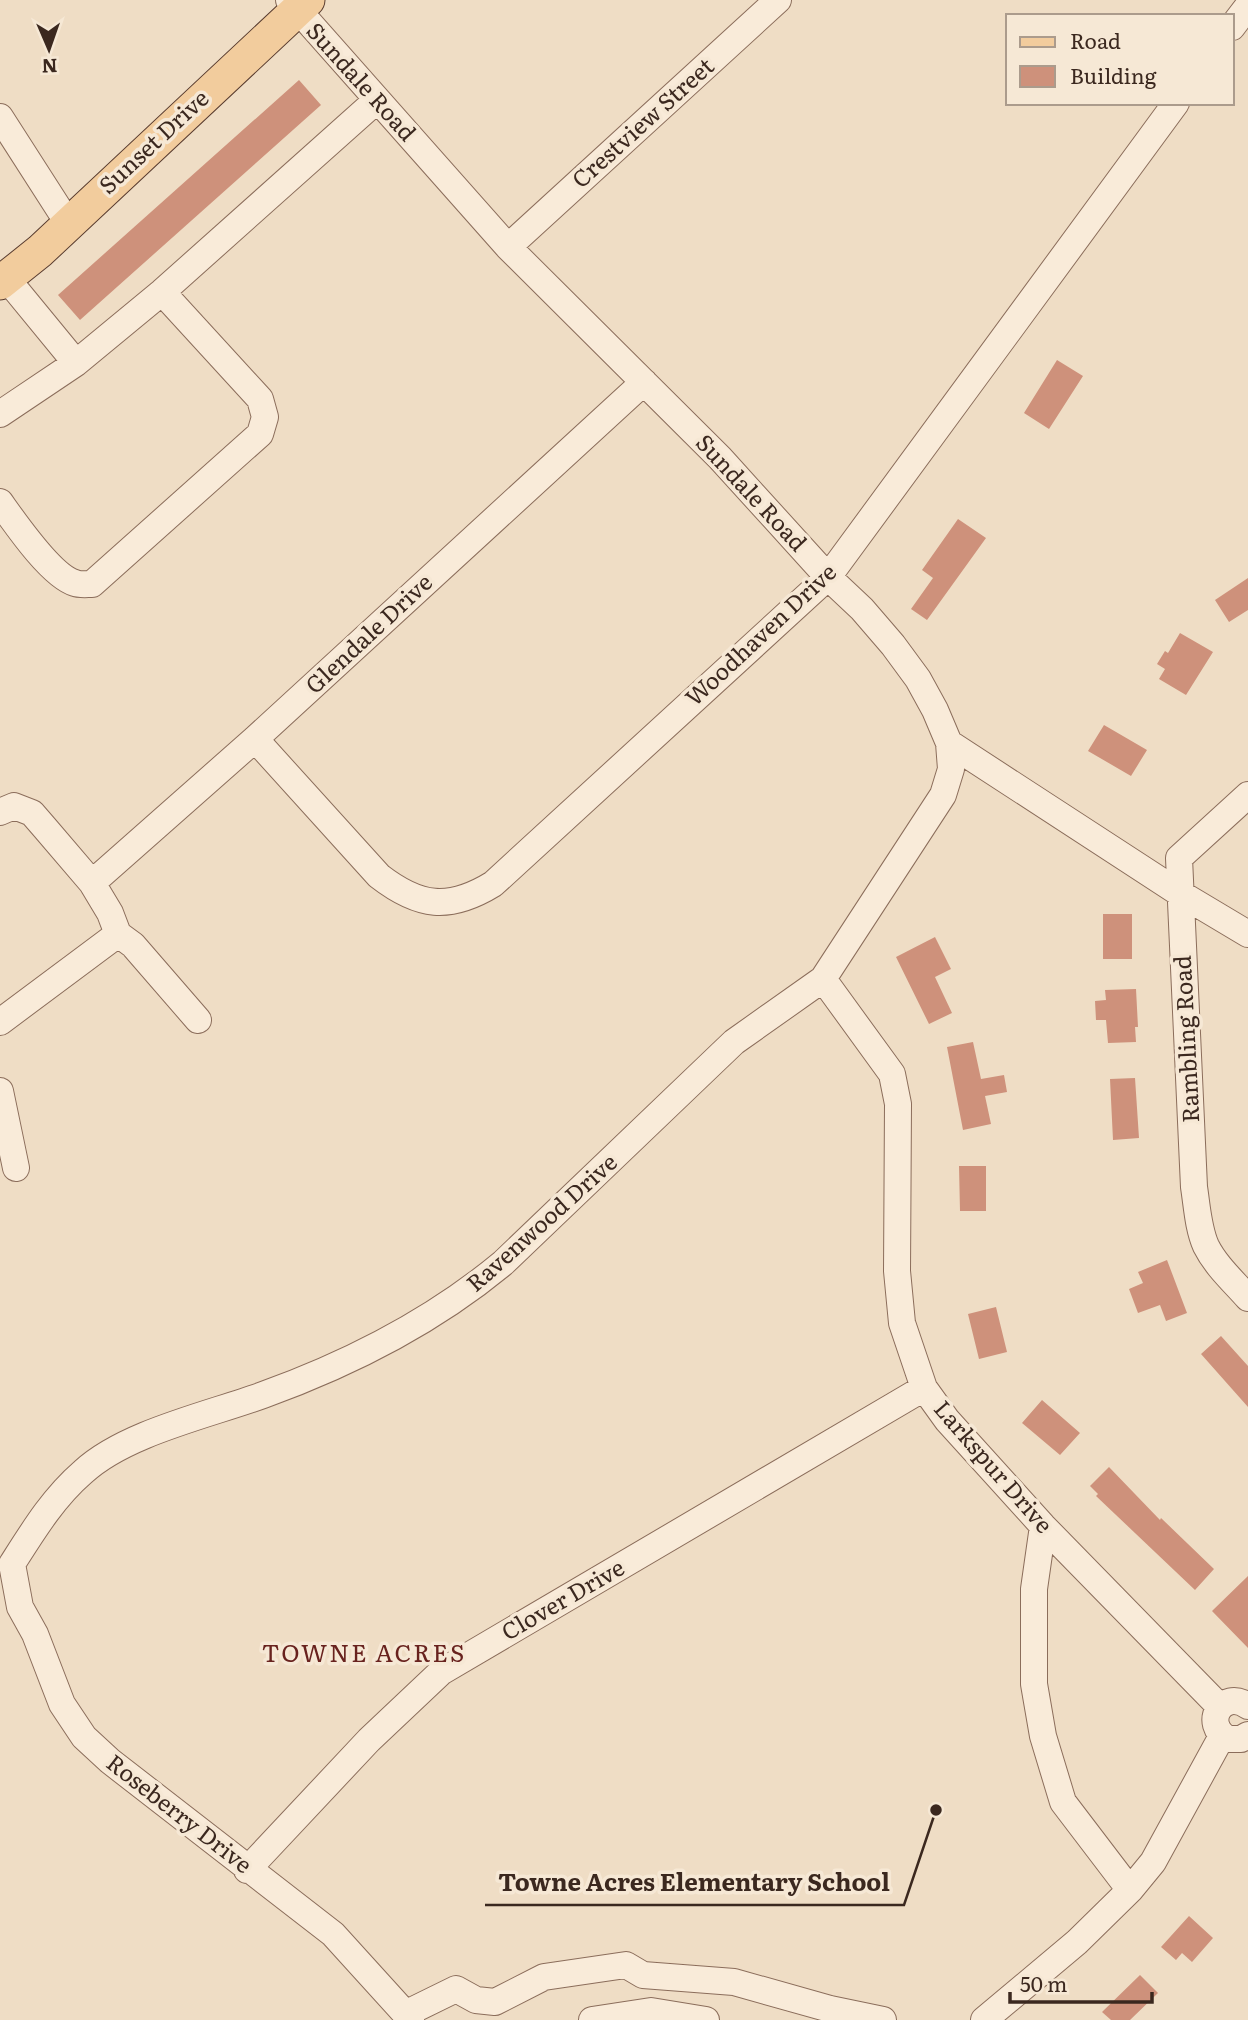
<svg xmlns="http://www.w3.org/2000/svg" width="1248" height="2020" font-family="Literata,serif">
	<rect width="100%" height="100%" fill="#efddc5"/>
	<!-- building -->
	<path fill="#ce917b" d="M299,80L321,105L80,320L58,295Z
		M1057,360L1083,376L1049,429L1024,413Z
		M958,519L986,538L927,620L911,609L933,578L922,570Z
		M1248,578V610L1229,622L1215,600Z
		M1180,633L1213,652L1186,695L1159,679L1165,669L1157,664L1165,651L1168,653Z
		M1104,725L1147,750L1131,776L1088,751Z
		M1103,914H1132V959H1103Z
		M935,937L951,969L935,977L952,1013L929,1024L896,957Z
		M1136,989L1138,1027H1135L1136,1042L1108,1043L1106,1020H1096L1095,1001L1106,1000L1105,990Z
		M973,1042L981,1079L1004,1075L1007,1092L985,1096L991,1124L963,1130L947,1047Z
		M1135,1078L1139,1138L1113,1140L1110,1079Z
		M959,1166H986V1211H960Z
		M1167,1260L1187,1313L1166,1321L1160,1305L1138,1313L1129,1289L1143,1283L1138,1272Z
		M996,1307L1007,1352L979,1359L968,1314Z
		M1221,1336L1248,1366V1407L1201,1354Z
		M1042,1400L1080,1433L1060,1455L1022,1423Z
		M1109,1467L1160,1520L1161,1518L1214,1569L1195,1590L1096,1496L1098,1494L1090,1486Z
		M1248,1576V1648L1212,1611Z
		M1189,1916L1213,1938L1192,1962L1182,1953L1176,1960L1161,1947Z
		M1140,1975L1158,1993L1130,2020H1111L1102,2012Z"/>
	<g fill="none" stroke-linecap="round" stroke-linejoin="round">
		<!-- minor casing -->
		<g stroke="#8b6d5b" stroke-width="28">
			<path id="minor" d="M289,0L508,247L720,458L828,577L862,609L893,645L918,679L935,710L949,743L1181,894L1248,934
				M1232,27L1248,6
				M0,117L68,223
				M508,247L778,0
				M7,279L76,363
				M0,414L76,363L162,292L377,100
				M0,502C15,523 51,576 75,583C80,585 87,584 92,584L260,434L265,417L260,399L162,292
				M255,739L379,876C419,907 449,911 493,884L828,577L1176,103
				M1248,795L1179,858L1194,1187C1197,1206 1198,1228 1206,1246C1216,1266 1234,1282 1248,1298
				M0,812L14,806L32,813L45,828L92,883L110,913L118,934L133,945L198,1020
				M92,883L255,739L644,382
				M823,979L892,1074L898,1104L897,1271L902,1323L924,1388L947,1420L1043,1526L1220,1707
				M0,1022L118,934
				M0,1091L16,1168
				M1043,1526L1034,1589V1684L1043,1736L1063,1802L1130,1890
				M1248,1706C1222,1688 1201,1724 1228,1739H1241L1248,1735
				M247,1870L369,1740L441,1672L924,1388
				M405,2014L456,1989L476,2000L495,2002L544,1977L626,1965L643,1975L734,1982L830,2009L883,2020
				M411,2020L333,1934L110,1761L84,1737L62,1704L35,1634L20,1607L12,1564C33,1531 53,1498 83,1472C125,1433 208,1415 263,1395C349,1364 432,1322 503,1263L734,1042L823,979L943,795L951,769L949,743
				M592,2020L651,2011L706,2020
				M984,2020L1077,1942L1130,1890L1153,1862L1222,1736"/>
		</g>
		<!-- major casing -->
		<g stroke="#593c2f" stroke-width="35">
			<path id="major" d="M0,283L40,251L308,0"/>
		</g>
		<!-- minor -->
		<use href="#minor" stroke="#f9ebd9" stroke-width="26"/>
		<!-- major -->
		<use href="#major" stroke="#f2cc9d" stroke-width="33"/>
	</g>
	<g text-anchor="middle" stroke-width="7" stroke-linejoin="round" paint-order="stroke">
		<!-- street labels -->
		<g font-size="23" fill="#3b281f" stroke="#f6e8d5">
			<text transform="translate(361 82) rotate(48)" y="8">Sundale Road</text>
			<text transform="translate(643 123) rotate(-42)" y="8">Crestview Street</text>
			<text transform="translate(154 142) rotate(-43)" y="8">Sunset Drive</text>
			<text transform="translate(751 493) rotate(47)" y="8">Sundale Road</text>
			<text transform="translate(369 634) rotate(-43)" y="8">Glendale Drive</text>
			<text transform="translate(761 635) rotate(-43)" y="8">Woodhaven Drive</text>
			<text transform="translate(1187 1039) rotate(-93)" y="8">Rambling Road</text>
			<text transform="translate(542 1223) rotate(-42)" y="8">Ravenwood Drive</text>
			<text transform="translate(993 1467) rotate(49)" y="8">Larkspur Drive</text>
			<text transform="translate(563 1600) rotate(-30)" y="8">Clover Drive</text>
			<text transform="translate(179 1814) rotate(38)" y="8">Roseberry Drive</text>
		</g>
		<!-- neighbourhood labels -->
		<g font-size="24" letter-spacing="2" fill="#68221e" stroke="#f6e8d5">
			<text x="364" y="1662">TOWNE ACRES</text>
		</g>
	</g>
	<!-- callouts -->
	<path fill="none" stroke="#3b281f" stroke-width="2.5" d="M936 1810L904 1905H485"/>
	<circle fill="#3b281f" stroke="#f6e8d5" stroke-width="2.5" cx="936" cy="1810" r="7"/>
	<g font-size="24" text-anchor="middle" font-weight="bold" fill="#3b281f" stroke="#f6e8d5" stroke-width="7" stroke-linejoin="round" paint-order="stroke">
		<text x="694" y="1891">Towne Acres Elementary School</text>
	</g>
	<!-- legend -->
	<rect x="1006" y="14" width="228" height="91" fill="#f6e8d5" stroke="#ab9b8c" stroke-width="2"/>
	<rect x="1020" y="37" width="35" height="10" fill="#f2cc9d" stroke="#ab9b8c" stroke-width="2"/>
	<text x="1070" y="49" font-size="21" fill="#3b281f">Road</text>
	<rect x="1020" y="66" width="35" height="21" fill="#ce917b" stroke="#ab9b8c" stroke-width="2"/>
	<text x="1070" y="84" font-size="21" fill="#3b281f">Building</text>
	<!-- north arrow -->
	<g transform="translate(49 49) rotate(178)" stroke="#f6e8d5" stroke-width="5" paint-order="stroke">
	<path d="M0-5L12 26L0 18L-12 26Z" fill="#3b281f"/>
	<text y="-10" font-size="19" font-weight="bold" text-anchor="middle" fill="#3b281f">N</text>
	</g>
	<!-- scale -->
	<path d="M1010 1992v10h142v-10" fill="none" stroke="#3b281f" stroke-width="3.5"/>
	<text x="1020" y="1992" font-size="21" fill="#3b281f" stroke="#f6e8d5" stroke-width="5" paint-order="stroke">50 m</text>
</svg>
